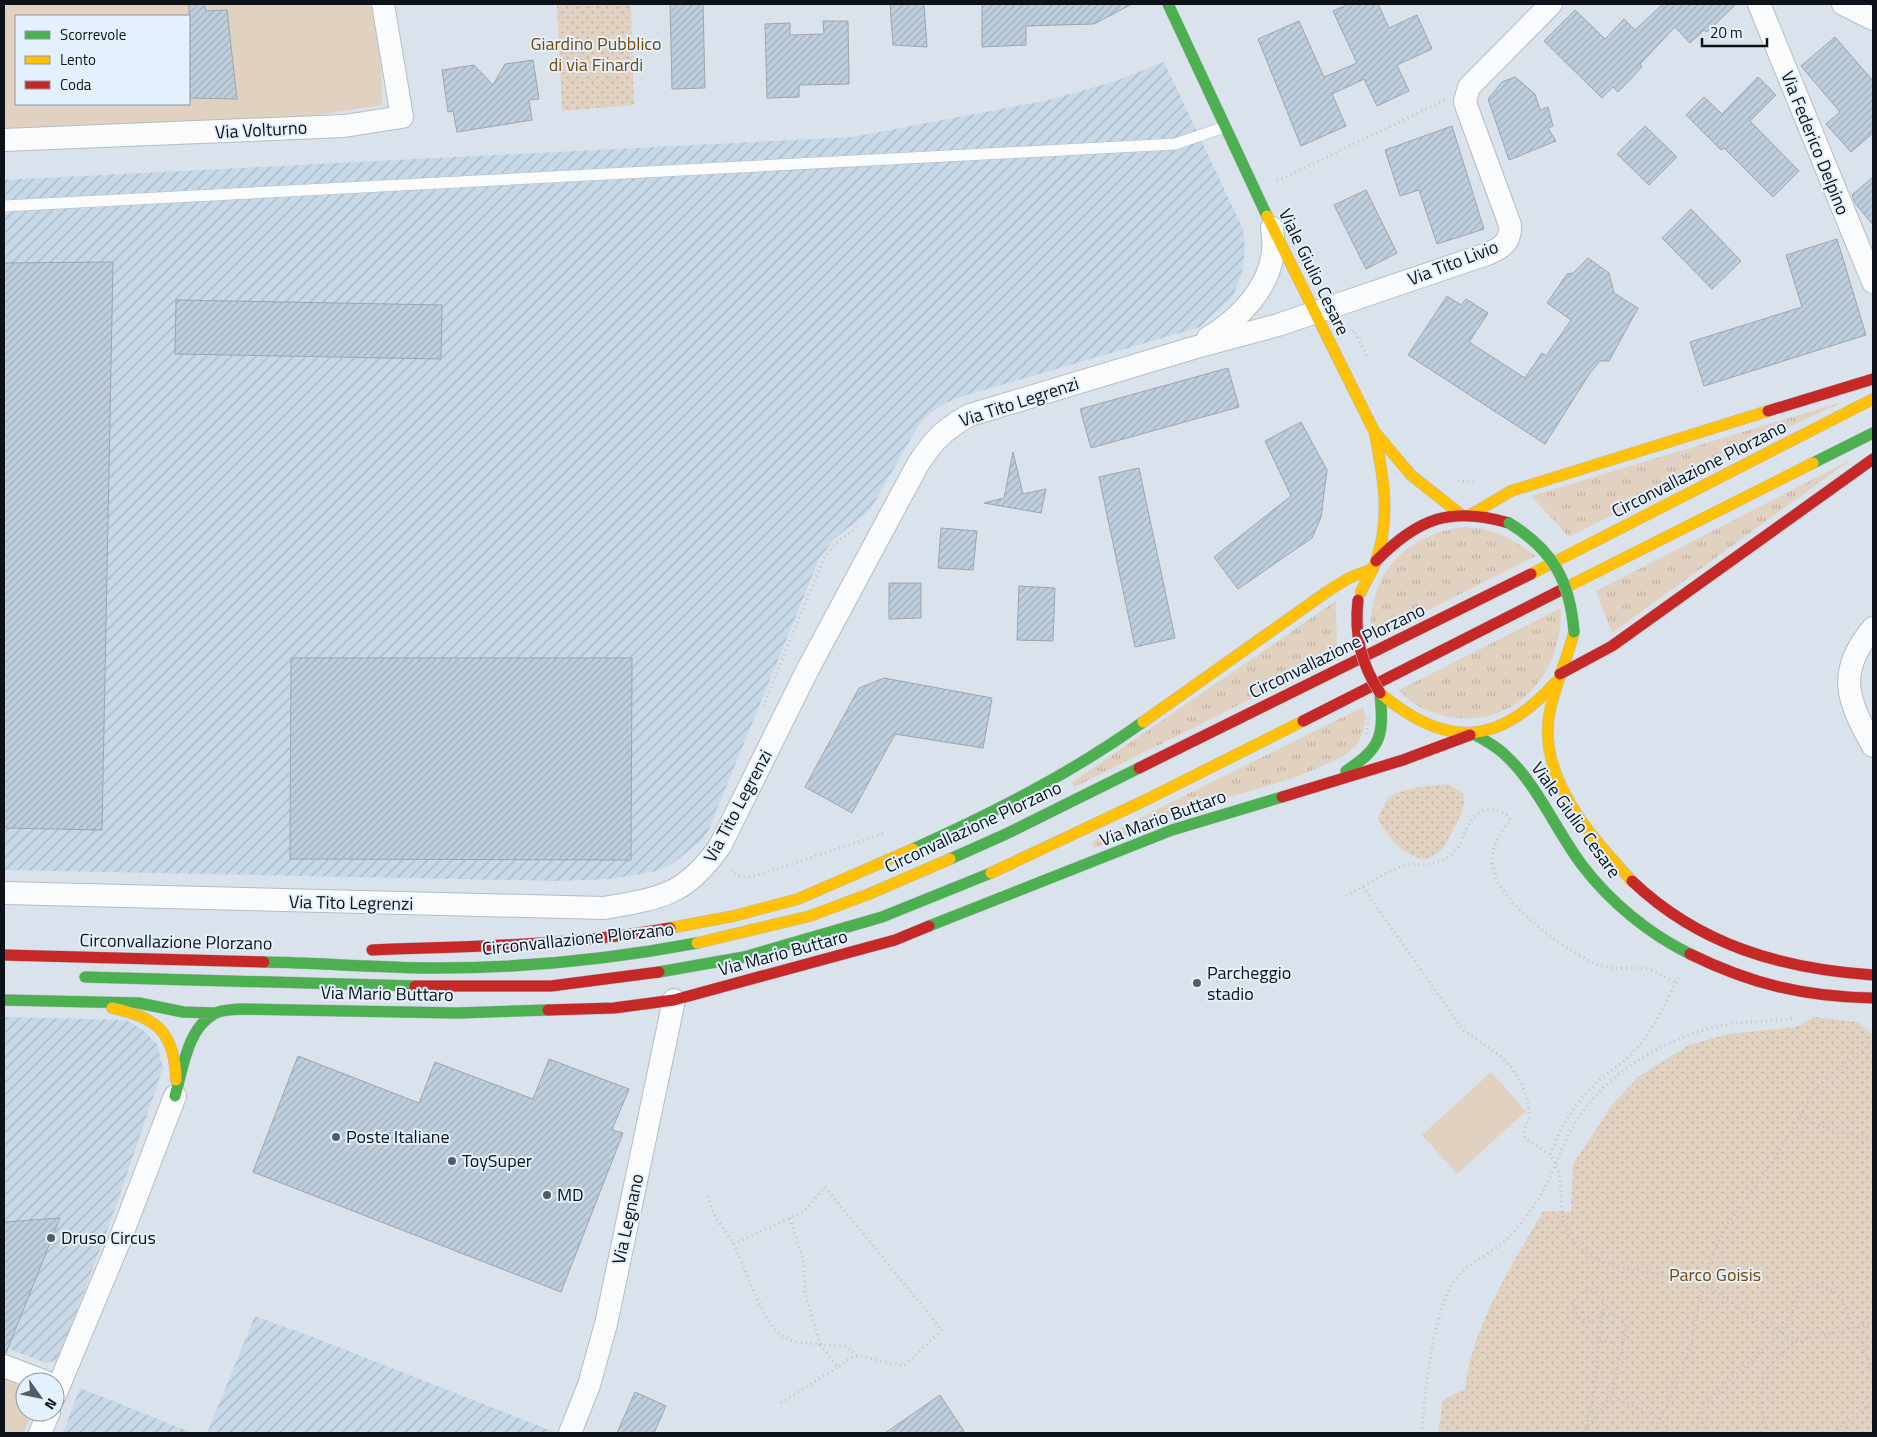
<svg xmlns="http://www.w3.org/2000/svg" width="1877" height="1437" font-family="'Titillium Web',sans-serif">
	<defs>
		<pattern id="industrial-furrows" width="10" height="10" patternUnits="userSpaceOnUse" patternTransform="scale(1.25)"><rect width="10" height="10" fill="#c7d8e6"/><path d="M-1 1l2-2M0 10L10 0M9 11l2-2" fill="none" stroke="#aab8c5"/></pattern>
		<pattern id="grass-tufts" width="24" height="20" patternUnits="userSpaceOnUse" patternTransform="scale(1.25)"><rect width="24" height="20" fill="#e1d1c1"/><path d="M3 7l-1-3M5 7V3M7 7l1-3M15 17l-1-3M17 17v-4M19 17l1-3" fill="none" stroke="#c0b2a5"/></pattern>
		<pattern id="park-dots" width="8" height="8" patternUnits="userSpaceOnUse" patternTransform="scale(1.25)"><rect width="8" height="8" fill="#e1d1c1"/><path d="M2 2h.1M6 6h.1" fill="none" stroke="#c0b2a5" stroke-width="1.8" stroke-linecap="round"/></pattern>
		<pattern id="building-hatch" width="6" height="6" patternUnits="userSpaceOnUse" patternTransform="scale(1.25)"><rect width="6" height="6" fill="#becedc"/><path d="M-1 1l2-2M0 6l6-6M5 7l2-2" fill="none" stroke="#a2b0bc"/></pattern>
	</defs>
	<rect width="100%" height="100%" fill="#dae3ec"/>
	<!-- industrial -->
	<path fill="url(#industrial-furrows)" d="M1164,62L1243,229L1245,249L1242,273L1233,296L1200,327L967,395L947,402L928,415L918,426L870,510L833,540L819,559L709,829L702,840L672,864L653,872L610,879L556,881L4,870V180L853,137L1049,100L1116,81Z
		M4,1017L126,1020L144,1031L157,1044L163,1068L114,1212L60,1356L54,1361L46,1363L4,1347Z
		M255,1316L315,1338L557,1433H207Z
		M80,1388L193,1433H63Z"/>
	<!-- grass -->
	<path fill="url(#grass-tufts)" d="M1842,402L1720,460L1569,537L1531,496Z
		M1852,459L1612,633L1596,591Z
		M1464,527C1500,530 1508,537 1536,556L1371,639C1367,576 1403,535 1464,527Z
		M1336,601L1337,656L1075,787L1071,783Z
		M1561,608C1563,676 1512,733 1441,715C1426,711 1409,703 1399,690Z
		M1363,707L1366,716L1362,735L1356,746L1342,757L1297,777L1179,812L1094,848L1091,842Z"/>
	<!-- park -->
	<path fill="url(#park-dots)" d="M557,4H631L634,105L562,111Z
		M1449,784L1464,794C1465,809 1460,817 1453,830C1449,837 1445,848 1438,853C1415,872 1387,837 1378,819C1381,811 1384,803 1390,797C1400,788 1434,785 1449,784Z
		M1814,1017L1858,1022L1873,1035V1433H1438L1443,1400L1465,1389C1473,1324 1511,1267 1543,1211L1571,1212L1573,1164L1612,1105L1638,1077L1689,1045L1728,1034L1796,1027Z"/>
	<!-- garden -->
	<path fill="#e1d1c1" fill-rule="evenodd" d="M4,4H374L381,52L382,105L304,117L4,130ZM16,16H189V104H16Z
		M1491,1072L1526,1111L1457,1174L1422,1135Z
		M4,1377L25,1385V1412H32L24,1433H4Z"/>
	<!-- building -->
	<path fill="url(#building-hatch)" stroke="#9ea5ac" d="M189,4H204L206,11L227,10L237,99L189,98Z
		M670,4H703L705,88L672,89Z
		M890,4H924L927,47L893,45Z
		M982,4H1132L1094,24L1026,26V45L982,47Z
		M1349,4H1378L1389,28L1417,15L1432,49L1397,65L1409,91L1377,106L1364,79L1332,94L1346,126L1301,146L1258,39L1299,21L1324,77L1357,63L1333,11Z
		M1663,4H1736L1707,32L1704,30L1690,43L1675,27L1640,64L1642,67L1618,92L1613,87L1602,98L1544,41L1575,10L1605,39L1624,19L1635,30Z
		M823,21H848L849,84L799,85V97L767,98L765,24L790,23V35L824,34Z
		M1835,37L1873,81V133L1851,152L1826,124L1840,112L1801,66Z
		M533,60L539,99L529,100L532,120L457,132L453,111L448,112L442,70L474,65L493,85L505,64Z
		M1515,77L1535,94L1540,110L1548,107L1553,126L1548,128L1556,141L1509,160L1488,99L1502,82Z
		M1758,77L1776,95L1750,121L1799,171L1773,197L1724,148L1721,150L1686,115L1704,97L1722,114Z
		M1452,126L1484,229L1437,244L1419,190L1400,196L1385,150Z
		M1645,126L1677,157L1649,185L1617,154Z
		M1873,177V225L1855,203L1852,195Z
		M1366,190L1397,253L1366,269L1334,205Z
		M1691,209L1741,261L1712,289L1662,238Z
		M1837,239L1866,335L1704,386L1690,342L1802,307L1786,255Z
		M1588,258L1609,273L1614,293L1638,308L1609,361H1600L1590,373L1545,444L1408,355L1447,296L1461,305L1466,299L1488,313L1469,342L1525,378L1542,353L1546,356L1571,320L1547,303L1567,274L1573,273Z
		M113,262L102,830L4,828V263Z
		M176,300L442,305L441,359L175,354Z
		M1228,368L1239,407L1091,448L1080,409Z
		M1301,422L1327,470L1321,517L1312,538L1238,589L1214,557L1291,496L1265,441Z
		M1013,452L1023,494L1046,489L1041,513L984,503L1004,498Z
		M1139,468L1175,638L1135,647L1099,477Z
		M941,528L977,531L973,570L938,568Z
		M889,583H921V618L889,619Z
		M1019,586L1055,588L1053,641L1017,640Z
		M291,658H632L631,860L290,859Z
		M884,678L992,698L983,748L895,734L852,813L805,787L859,688Z
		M298,1056L419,1103L435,1062L533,1099L549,1059L629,1089L612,1130L623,1133L561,1292L253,1172Z
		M60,1218L6,1353H4V1222Z
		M635,1392L666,1406L654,1433H617Z
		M940,1395L965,1433H885Z"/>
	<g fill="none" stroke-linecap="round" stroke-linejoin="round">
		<!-- lane casing -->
		<g stroke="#b5bcc3" stroke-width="12">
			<path id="lane" d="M4,206L1175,144L1225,127"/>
		</g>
		<!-- street casing -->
		<g stroke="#b5bcc3" stroke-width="24">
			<path id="street" d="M1759,4L1873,282
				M1843,4L1873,19
				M4,140L344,126L402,117L383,4
				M1208,338C1238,320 1270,288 1273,251C1274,244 1273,235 1272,228
				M1873,628C1835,673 1848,701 1873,746
				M4,893L604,908C661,898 685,896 720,846L808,669L918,464C934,440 944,429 970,415L1193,348L1278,325L1487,254C1502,248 1511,242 1510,225L1467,108L1465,101L1469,87L1551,4
				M4,1366L46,1382
				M55,1395L119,1242L175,1096
				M40,1433L49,1412
				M570,1433L589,1385L606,1324L674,1000"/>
		</g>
		<!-- fast casing -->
		<g stroke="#b5bcc3" stroke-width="12">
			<path id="fast" d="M1168,4L1267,216
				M1813,463L1873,433
				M1474,734C1484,740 1494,745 1503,753C1537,783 1555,829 1582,865C1610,902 1649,934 1690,954
				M1346,771C1382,747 1384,736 1380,693
				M913,849C995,812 1070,774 1143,722
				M950,859L1006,834L1139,768
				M929,926L1172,830L1282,797
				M264,962C323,963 381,968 439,968C526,968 612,959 697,943
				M659,972L744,957L882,917L991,873
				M85,977L415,986
				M4,1000L139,1003L183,1012L215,1013
				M175,1096C183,1069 187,1029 214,1014C222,1009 232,1010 241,1009L457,1013L548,1010"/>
		</g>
		<!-- slow casing -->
		<g stroke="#b5bcc3" stroke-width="12">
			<path id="slow" d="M1267,216L1374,431L1411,475L1459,513
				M1472,514L1511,491L1768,411
				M1531,574L1873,399
				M1565,588L1813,463
				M1361,592C1365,582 1371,574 1375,564C1391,521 1384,479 1375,435
				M1574,632C1567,660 1554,687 1549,716C1539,779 1592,838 1632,881
				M1380,693C1445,748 1497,747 1555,683
				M1143,722L1328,591L1349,578L1372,569
				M991,873L1150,798L1303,721
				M670,928L734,916L798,899L913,849
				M697,943L810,916L869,894L950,859
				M112,1008C157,1017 175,1033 176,1080"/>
		</g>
		<!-- jam casing -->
		<g stroke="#b5bcc3" stroke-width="12">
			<path id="jam" d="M1768,411L1873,379
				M1376,561C1418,518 1451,506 1509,523
				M1560,674L1612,646L1873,459
				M1303,721L1565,588
				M1139,768L1531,574
				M1282,797L1403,760L1470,735
				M1632,881C1699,945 1782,969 1873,975
				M372,950C472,946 572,946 670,928
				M1690,954C1751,984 1805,997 1873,998
				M4,955L264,962
				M415,986H551L659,972
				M548,1010L614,1008L674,1000L895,940L929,926"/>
		</g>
		<!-- path -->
		<path stroke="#c0c3c7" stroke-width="3" stroke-dasharray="1 4" stroke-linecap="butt" d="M1277,181L1445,100
			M1352,331L1354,330L1368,358
			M1458,481L1477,482
			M763,706L824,558L835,544L857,527
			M731,870L738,876L751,877L883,834
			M1363,887L1463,1030L1499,1055L1511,1067L1522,1084L1528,1101L1529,1117L1524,1132L1525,1138L1550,1155
			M1346,896C1365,886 1384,872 1404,866C1422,860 1430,870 1451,855C1466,844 1462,821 1481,812C1491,807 1504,810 1511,820C1499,833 1490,849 1493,868C1499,904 1570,955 1602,966C1616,971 1633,966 1648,969C1658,972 1667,978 1676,982
			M1800,1118L1837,1132L1873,1138
			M708,1196L715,1217L734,1244
			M790,1218L804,1263L805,1293L820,1344L847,1347L858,1356
			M1574 1306a15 15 0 1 1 30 0a15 15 0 1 1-30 0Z
			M1600,1341L1611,1342L1621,1351
			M1797,1341L1750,1316L1703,1282L1715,1248L1727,1225L1773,1161L1818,1086L1873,1041
			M781,1403L838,1367L820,1344C807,1343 794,1343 782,1336C765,1327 743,1264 734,1244L803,1212L825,1187L942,1330L904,1366L859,1356L850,1358L838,1367
			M1585,1431L1594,1394L1601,1315C1612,1312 1622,1317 1626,1328L1612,1396
			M1421,1433C1427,1390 1431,1305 1460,1274C1472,1262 1487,1255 1500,1245C1513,1236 1523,1221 1532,1208C1553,1180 1560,1146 1579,1117C1611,1068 1673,1034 1730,1024C1751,1020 1773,1023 1794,1018
			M1582,1433L1612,1396L1662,1420L1666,1426L1667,1433
			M1654,1433L1684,1366L1692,1339L1703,1282C1686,1280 1668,1276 1650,1273C1611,1266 1566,1258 1562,1210C1560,1191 1563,1170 1550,1155C1561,1124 1578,1098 1603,1077C1614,1068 1626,1061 1635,1050C1654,1030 1667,999 1680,975
			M1698,1433L1700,1423
			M1705,1433L1700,1413L1704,1404L1781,1332L1790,1320L1800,1285L1807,1282L1834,1291L1841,1298L1873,1371
			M1766,1433L1760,1398L1764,1373L1779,1355L1797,1341L1873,1324
			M1833,1433L1873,1402"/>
		<!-- lane -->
		<use href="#lane" stroke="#f9fbfc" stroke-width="11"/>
		<!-- street -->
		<use href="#street" stroke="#f9fbfc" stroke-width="22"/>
		<!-- fast -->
		<use href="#fast" stroke="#4caf50" stroke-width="11"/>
		<!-- slow -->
		<use href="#slow" stroke="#ffc107" stroke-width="11"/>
		<!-- jam -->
		<use href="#jam" stroke="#c62828" stroke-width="11"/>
		<!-- fast-bridge casing -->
		<g stroke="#b5bcc3" stroke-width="12" stroke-linecap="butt">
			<path id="fast-bridge" d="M1509,523C1553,550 1570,581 1574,632"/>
		</g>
		<!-- jam-bridge casing -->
		<g stroke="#b5bcc3" stroke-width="12" stroke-linecap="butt">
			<path id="jam-bridge" d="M1358,600C1354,635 1361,664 1380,693"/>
		</g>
		<!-- path-bridge -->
		<path stroke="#c0c3c7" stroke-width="3" stroke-dasharray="1 4" stroke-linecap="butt" d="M1366,734L1369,715"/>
		<!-- fast-bridge -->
		<use href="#fast-bridge" stroke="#4caf50" stroke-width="11"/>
		<!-- jam-bridge -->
		<use href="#jam-bridge" stroke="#c62828" stroke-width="11"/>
	</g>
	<!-- markers -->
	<g fill="#545b62" stroke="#e3f0fd" stroke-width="2">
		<circle cx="1197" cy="983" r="5"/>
		<circle cx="336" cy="1137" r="5"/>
		<circle cx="452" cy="1161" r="5"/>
		<circle cx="547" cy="1195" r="5"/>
		<circle cx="51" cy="1238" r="5"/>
	</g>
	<g text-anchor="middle" stroke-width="4" stroke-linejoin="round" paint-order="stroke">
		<!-- park labels -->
		<g font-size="18" fill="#7a4900" stroke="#e3f0fd">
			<text x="596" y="50">Giardino Pubblico<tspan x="596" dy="21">di via Finardi</tspan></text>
			<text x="1715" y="1281">Parco Goisis</text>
		</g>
		<!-- street labels -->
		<g font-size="18" fill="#0c1217" stroke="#e3f0fd">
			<text transform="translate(261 130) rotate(-3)" y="6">Via Volturno</text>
			<text transform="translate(1815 143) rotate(68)" y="6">Via Federico Delpino</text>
			<text transform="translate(1453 263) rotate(-21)" y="6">Via Tito Livio</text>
			<text transform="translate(1314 272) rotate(64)" y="6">Viale Giulio Cesare</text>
			<text transform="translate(1019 402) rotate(-18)" y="6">Via Tito Legrenzi</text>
			<text transform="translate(1699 469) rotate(-27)" y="6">Circonvallazione Plorzano</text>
			<text transform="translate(1337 651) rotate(-26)" y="6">Circonvallazione Plorzano</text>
			<text transform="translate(738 806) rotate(-62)" y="6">Via Tito Legrenzi</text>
			<text transform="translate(1163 818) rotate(-20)" y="6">Via Mario Buttaro</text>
			<text transform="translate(1576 820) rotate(54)" y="6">Viale Giulio Cesare</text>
			<text transform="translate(973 827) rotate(-25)" y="6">Circonvallazione Plorzano</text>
			<text transform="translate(351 903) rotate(1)" y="6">Via Tito Legrenzi</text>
			<text transform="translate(578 939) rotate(-6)" y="6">Circonvallazione Plorzano</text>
			<text transform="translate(176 942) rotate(1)" y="6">Circonvallazione Plorzano</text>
			<text transform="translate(783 953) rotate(-15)" y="6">Via Mario Buttaro</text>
			<text transform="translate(387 994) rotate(1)" y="6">Via Mario Buttaro</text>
			<text transform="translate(628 1219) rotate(-78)" y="6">Via Legnano</text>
		</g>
		<!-- poi labels -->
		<g font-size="18" fill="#0c1217" stroke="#e3f0fd" text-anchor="start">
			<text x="1207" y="979">Parcheggio<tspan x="1207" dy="21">stadio</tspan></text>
			<text x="346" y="1143">Poste Italiane</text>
			<text x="462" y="1167">ToySuper</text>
			<text x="557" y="1201">MD</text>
			<text x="61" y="1244">Druso Circus</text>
		</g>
	</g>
	<!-- border -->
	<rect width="1877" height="1437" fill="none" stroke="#0c1217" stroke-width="10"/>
	<!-- legend -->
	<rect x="15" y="15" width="175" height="90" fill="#e3f0fd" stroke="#8d97a1"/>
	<rect x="25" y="31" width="25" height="8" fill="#4caf50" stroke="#8d97a1"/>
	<text x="60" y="40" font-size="15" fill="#0c1217">Scorrevole</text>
	<rect x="25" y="56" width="25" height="8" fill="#ffc107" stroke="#8d97a1"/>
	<text x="60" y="65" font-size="15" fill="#0c1217">Lento</text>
	<rect x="25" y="81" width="25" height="8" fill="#c62828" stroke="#8d97a1"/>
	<text x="60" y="90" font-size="15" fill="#0c1217">Coda</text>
	<!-- north arrow -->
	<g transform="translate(40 1397) rotate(123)"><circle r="24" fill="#e3f0fd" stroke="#8d97a1"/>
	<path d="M0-4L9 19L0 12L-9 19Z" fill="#545b62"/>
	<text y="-8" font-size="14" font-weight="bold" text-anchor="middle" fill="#0c1217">N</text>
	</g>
	<!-- scale -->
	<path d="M1702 38v8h65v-8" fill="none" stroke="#0c1217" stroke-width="2.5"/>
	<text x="1710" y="38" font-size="15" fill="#0c1217" stroke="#e3f0fd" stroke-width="4" paint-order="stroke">20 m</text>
</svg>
